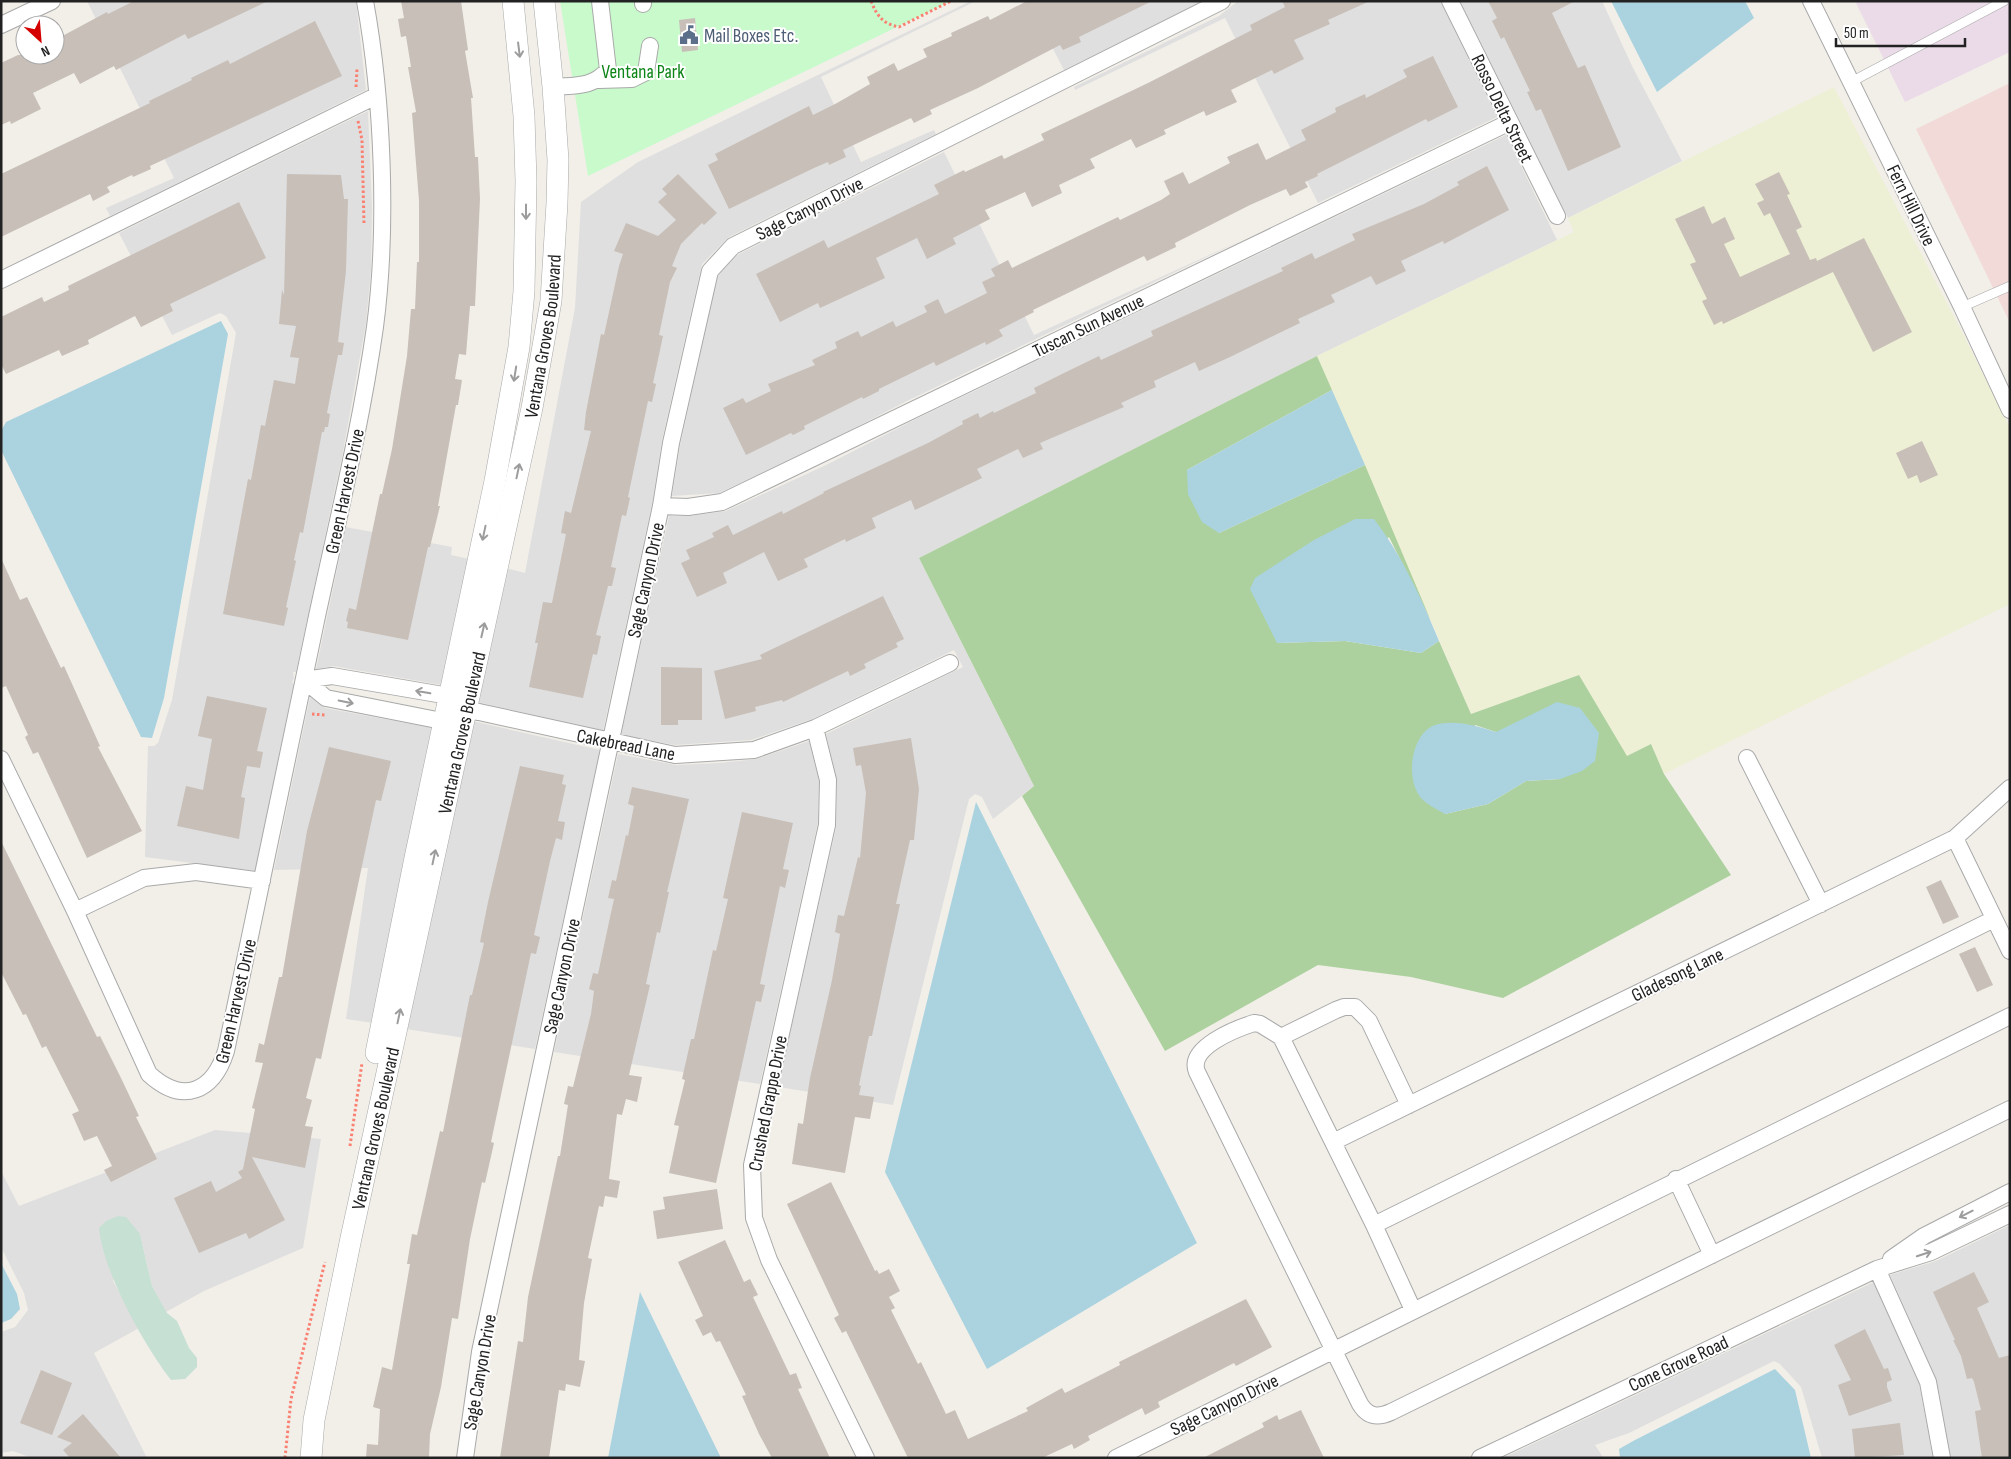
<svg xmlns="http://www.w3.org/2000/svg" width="2011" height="1459" font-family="'Sofia Sans Condensed',sans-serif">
	<rect width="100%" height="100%" fill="#f2efe9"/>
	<!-- residential -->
	<path fill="#e0dfdf" d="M87,1H356L366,90L110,216L106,208L174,178Z
		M971,1H976L821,77L861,162L934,130L936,134L729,237L702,264L662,440L652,504L603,731L477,702L506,568L525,573L575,308L581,202L638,162Z
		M1028,1H1203L1064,70Z
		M1238,1H1440L1497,117L1318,203L1225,18L1075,90L1074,87L1219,16Z
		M1460,1H1602L1633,68L1682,161L1568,218Z
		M368,111L372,208L371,270L366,323L343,452L296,672H293L294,678L292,682L294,684L255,871L145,857L148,746H154L158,743L172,700L236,333L226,316L220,313L172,335L119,233Z
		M1506,135L1557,240L1317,356L919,558L1034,786L993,819L982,797L975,794L969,799L893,1105L778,1087L836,828L837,781L826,734L963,667L954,650L812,719L751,740L675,745L621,735L669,516H690L726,511L826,465L916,419Z
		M944,152L1034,335L1244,239L907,401L817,447L719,493L672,496L680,446L711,303L718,276L725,267L739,254Z
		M346,527L452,547L451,555L469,559L442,685L333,666L316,669Z
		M310,697L325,708L433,728L373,1023L346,1019L368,868L274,870Z
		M472,721L600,750L535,1049L406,1029Z
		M809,741L819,780L818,822L760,1084L554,1052L618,754L676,765L719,763L757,759Z
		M215,1130L321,1139L303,1248L204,1291L166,1312L152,1286L140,1234L113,1281L139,1328L94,1353L147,1458H32L13,1451L1,1453V1332L15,1327L28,1310L24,1293L1,1247V1171L19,1206Z
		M2010,1225V1458H1951L1936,1379L1890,1275L1936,1261Z
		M1874,1282L1919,1384L1933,1458H1822L1801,1387L1780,1364L1774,1361L1629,1433L1595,1445L1603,1457L1611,1458H1503Z"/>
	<!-- commercial -->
	<path fill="#f2dad9" d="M2010,83V323L1916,129Z"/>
	<!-- industrial -->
	<path fill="#ebdbe8" d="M1855,1H2010V52L1905,102Z"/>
	<!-- farmland -->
	<path fill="#eef0d5" d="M1834,87L1963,334L2010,428V604L1664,774L1651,744L1627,756L1579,675L1471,714L1317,356L1574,232L1568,218Z"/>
	<!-- forest -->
	<path fill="#add19e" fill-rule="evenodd" d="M1317,356L1332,390L1187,470L1219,533L1365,465L1431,621L1389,537L1277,643L1345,641L1421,653L1439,641L1471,714L1579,675L1627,756L1651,744L1664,774L1731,875L1503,998L1411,977L1318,965L1165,1051L1022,796L1034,786L919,558ZM1475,725L1496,732L1560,779L1526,781L1488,804L1445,814Z"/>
	<!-- wetland -->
	<path fill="#c6e0d4" d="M118,1216L126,1217L140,1234L152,1286L167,1313L177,1321L189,1348L197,1358V1367L185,1379L171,1380C144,1345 103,1272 99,1228L106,1221Z"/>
	<!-- park -->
	<path fill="#c8facc" d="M560,1H951L588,176Z"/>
	<!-- water -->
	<path fill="#aad3df" d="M1611,1H1745L1754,18L1657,92Z
		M221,321L228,334L164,698L152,738L141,737L1,450V431L6,422Z
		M1332,390L1365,465L1219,533L1202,522L1188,494L1187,470Z
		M1355,519H1374C1402,555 1422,600 1439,641L1421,653L1345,641L1277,643L1250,589L1255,578L1314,540Z
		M1557,702L1580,708L1599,733L1595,761L1582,771L1560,779L1526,781L1488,804L1445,814C1438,810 1428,805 1422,799C1405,782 1410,734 1435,725C1454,719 1478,726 1496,732Z
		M976,802L1197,1243L987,1369L885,1172Z
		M1,1263L17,1294L20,1309L11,1319L1,1323Z
		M640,1292L721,1458H608Z
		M1775,1369L1795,1390L1811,1458H1620L1619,1449L1635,1440Z"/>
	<!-- building -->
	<path fill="#c7bfb8" d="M134,1H268L188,39L185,34L116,70L114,66L80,84L74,73L33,93L41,109L11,124L10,121L1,125V63L18,55H55V40L107,12L108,14Z
		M401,1H461L468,50L465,51L473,98H471L475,157H478L480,199L475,306H470L466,355L459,354L455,379L462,380L458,405H456L438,506H440L430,547H428L408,640L347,628L348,622L346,621L349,608L356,610L380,494H382L392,449L407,356L411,309H415L417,262H419V201L412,113L416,112L408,67H411L406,36L401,37L398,19L404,18Z
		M1027,1H1152L1079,37L1081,42L1063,50L1060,45L978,88L930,110L932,114L914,123L911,118L843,150L846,157L829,165L828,162L814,168L729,209L708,165L718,160L715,154L809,106L813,115L837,103L870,84L867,77L894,63L898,71L927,57L923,49L952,36L951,33L988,16L990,20Z
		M1282,1H1370L1328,20L1330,24L1294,40L1304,59L1274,74L1272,70L1231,90L1237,102L1206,116L1204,111L1164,130L1166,134L1136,148L1131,139L1090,159L1095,168L1059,185L1062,193L1032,207L1025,192L985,210L990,219L953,238L956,244L927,259L917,238L876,258L885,278L820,308L818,303L780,322L756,274L824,240L828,248L939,194L934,185L964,170L965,172L1002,155L1004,159L1044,140L1041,134L1148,83L1252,30L1250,25L1285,7Z
		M1488,1H1575L1552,13L1578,68L1585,65L1621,147L1568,171L1541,109L1536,111L1527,92L1530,91L1504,37L1501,39L1492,21L1497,18Z
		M695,18L698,50L682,52L679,20Z
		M315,21L342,76L150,166L151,169L133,177L132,175L107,187L110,192L93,201L90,194L1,237V174L150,103L149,101L192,80L191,78L228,60L230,64Z
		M1433,56L1458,107L1428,122L1426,119L1317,174L1318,176L1305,182L1308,187L1290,196L1286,189L1250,205L1175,243L1176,247L1147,261L1144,256L1033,310L1034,312L999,330L1003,336L986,345L985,342L936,366L934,362L879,389V391L863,399L862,397L804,426L805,429L793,435L791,433L746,455L723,408L743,398L746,403L771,391L768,384L815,365L812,360L837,348L835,342L858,331L861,337L893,321L896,327L927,312L924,306L938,299L945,314L987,293L982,282L995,276L991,269L1008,260L1012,268L1118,217L1120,220L1161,200L1170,194L1164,181L1183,172L1189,184L1230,163L1227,157L1258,143L1266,160L1306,140L1301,130L1336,112L1335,108L1365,94L1366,98L1407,77L1403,70Z
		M1487,166L1509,210L1444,244L1443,241L1401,261L1406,271L1376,285L1371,276L1331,295L1335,302L1298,319L1300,323L1230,357L1199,371L1195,362L1154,381L1156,387L1121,403L1124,407L1040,443L1043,449L1023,458L1018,449L977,469L982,478L915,510L911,500L872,518L876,528L846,542L845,539L804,559L808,567L778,581L764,552L723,573L727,583L697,597L681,563L690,559L686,550L714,537L712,533L728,525L733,535L782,511L783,514L824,493L823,492L928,443L963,424L962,421L978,413L980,418L993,411L994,413L1036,393L1034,388L1064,373L1099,356L1101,360L1153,336L1151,331L1283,271L1281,268L1312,253L1315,259L1355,240L1352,234L1424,204L1459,185L1457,182Z
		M1779,172L1790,194L1787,195L1802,227L1796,230L1810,260L1816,258L1817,261L1864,238L1912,332L1873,352L1833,272L1723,324L1722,321L1714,325L1702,301L1707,299L1690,264L1696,262L1675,219L1704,206L1712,224L1725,217L1735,239L1724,244L1740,277L1790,254L1770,213L1764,216L1757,203L1764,200L1755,184Z
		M287,174L341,175L344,199H348L346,271L338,342L344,343L342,355H338L327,413L330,414L328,427H325L324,432H322L303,533L300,532L294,560L296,561L286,607L288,608L284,626L223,614L248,479L251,480L261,425L265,426L274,380L295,384L299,358L290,357L296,326L279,324L282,290L284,295Z
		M678,174L717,213L704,225L702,223L681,244L672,266L677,268L670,282L659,335L663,336L653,383L656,384L652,402L648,401L628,497L630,498L626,516L622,515L611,567L616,568L612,586H608L596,635L601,636L597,655L593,654L583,698L529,687L538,643H535L543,602L552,603L566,534L561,533L565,511L571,513L591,431L584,430L586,412L601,334L604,335L619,266L623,254L614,251L626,223L658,236L676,220L658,202L667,194L662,189Z
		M239,202L266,258L170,304L173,311L141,327L135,316L88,340L89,344L62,356L59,350L6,374L1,364V317L42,297L44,302L69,290L68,286Z
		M1922,441L1938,475L1920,483L1917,475L1908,479L1896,453Z
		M1,558L20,600L27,597L61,668L64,666L100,746L98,747L142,831L87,858L38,752L33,754L25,737L28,735L6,686L1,688Z
		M883,596L904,639L896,643L898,647L864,664L866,668L850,676L848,671L783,702L782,700L755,707L756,711L725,719L714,671L762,659L760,655Z
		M661,667L702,668V720H678V725H661Z
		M207,696L267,708L257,751L263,752L260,768L247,766L241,797L245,798L239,839L177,826L186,786L203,790L212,739L198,736Z
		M911,738L919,789L914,840H910L896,904H900L890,950L872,1036H869L859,1085L861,1086L859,1095L874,1097L870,1119L855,1117L845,1173L792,1164L798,1123L803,1124L810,1078L832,980L840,934L835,932L838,915L844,916L858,857L860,858L866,793L861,765L856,766L853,748Z
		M329,747L391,761L381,801L376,800L321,1059L316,1058L306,1098L312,1100L305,1126L313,1127L305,1168L252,1157L285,1220L249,1239L246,1233L199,1253L174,1198L211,1181L216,1192L242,1178L238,1172L243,1169L255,1109L252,1108L263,1063L255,1062L259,1043L264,1045L279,977H282L307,831Z
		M520,766L564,775L562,784L566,785L558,821L565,822L562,840L556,838L550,861L534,935L540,937L536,954L531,953L491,1142L494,1143L485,1183L482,1182L470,1239L458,1319L452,1318L441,1387L430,1434L429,1458H366L367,1444L378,1445L380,1409L373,1407L382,1367L392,1370L410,1264H407L412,1234L417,1235L440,1131L443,1132L470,995H472L484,943L480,942L488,902Z
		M632,787L689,799L667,892H669L660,933L657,932L646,984L650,985L629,1075L642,1077L637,1102L626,1099L622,1115L617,1114L609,1179L620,1181L617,1198L605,1196L603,1207L599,1206L588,1258L592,1259L584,1303L579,1360L585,1361L580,1387L566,1384L565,1391L559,1390L549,1458H500L518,1341L523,1342L528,1297L558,1156H560L568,1105L564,1104L568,1086L573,1087L591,1014L594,991L589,989L593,973L598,974L609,922L614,899L608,898L612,880L616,881L626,835L628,836L634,806L628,804Z
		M742,812L793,823L783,869L789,870L785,888L780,886L760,984L765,985L761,1002L756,1001L716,1183L669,1173L679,1126L674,1125L685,1080L682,1079L691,1039H694L713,950L716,951L728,899L723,898Z
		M1,841L97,1037L100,1036L121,1078L139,1116L136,1117L157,1159L111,1182L104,1170L112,1166L97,1136L84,1141L72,1114L79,1111L46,1046L42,1048L26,1014L23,1015L1,972Z
		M1941,880L1959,917L1943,924L1926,887Z
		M1975,947L1993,985L1977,992L1959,954Z
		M831,1182L875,1271L877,1270L879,1274L889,1269L900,1291L889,1297L895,1308L891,1310L918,1364L921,1362L946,1414L955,1410L968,1439L1028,1411L1026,1408L1062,1388L1065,1393L1120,1365L1119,1362L1246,1299L1272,1347L1236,1366L1234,1363L1158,1402L1160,1407L1145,1415L1142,1408L1088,1436L1090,1440L1074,1449L1072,1444L1042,1458H908L846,1331L842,1333L834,1318L839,1315L787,1204Z
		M717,1189L723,1229L657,1239L653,1211L665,1209L663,1197Z
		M725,1240L744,1282L750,1279L758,1295L753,1297L790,1375L796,1373L802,1388L798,1389L830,1458H772L759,1434L742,1396L746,1395L720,1341L716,1342L711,1332L703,1336L695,1320L703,1316L678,1262Z
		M1974,1272L1989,1302L1977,1308L1999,1358L2010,1355V1458H1982L1975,1411L1981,1410L1974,1382L1972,1378L1967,1379L1961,1356L1953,1340H1955L1933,1292Z
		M1865,1329L1884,1369L1888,1368L1892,1380L1887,1382V1387L1892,1401L1849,1416L1838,1385L1851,1380L1834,1345Z
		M41,1370L72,1383L52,1435L20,1423Z
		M1301,1410L1324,1458H1203L1264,1427L1262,1423L1277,1415L1279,1420Z
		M83,1414L121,1458H70L63,1450L72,1443L57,1437Z
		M1900,1423L1904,1455L1855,1458L1852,1429Z"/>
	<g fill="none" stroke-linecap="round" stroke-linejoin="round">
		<!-- service casing -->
		<g stroke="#a9a9a9" stroke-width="10">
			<path id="service" d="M1851,82L2004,1
				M1962,307L2010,286"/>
		</g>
		<!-- minor casing -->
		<g stroke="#a9a9a9" stroke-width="18">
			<path id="minor" d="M643,1V4
				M1450,1L1557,216
				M1811,1L1962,307L2010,410
				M1,25L52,1
				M599,80L632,79L646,72L650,46
				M553,87C575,85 592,88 608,70L600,1
				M1,280L376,96
				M661,506L688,507L722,502L1510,122
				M304,680L326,698L437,720L444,721L465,710L479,712L675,755L754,750L815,728L950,663
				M304,680L332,676L449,696L458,704
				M815,728L828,780L827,825L752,1165L754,1218L769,1260L866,1458
				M1747,758L1821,904
				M1,759L75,911L149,1074C183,1105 213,1092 226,1051C256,907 286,764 316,621C337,523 361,426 375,327C388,228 383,100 365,1
				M1955,838L2010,951
				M75,911L144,878L196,872L262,881
				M1281,1037L1336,1010L1344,1007H1355L1369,1021L1409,1105
				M1333,1142L1955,838L2010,788
				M1676,1179L1712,1255
				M1374,1225L1994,919
				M1891,1259L1924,1236L2010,1192
				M1877,1269L1928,1382L1942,1458
				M1413,1310L1374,1225L1281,1037L1260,1024L1254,1023C1235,1029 1187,1048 1197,1072L1360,1404C1368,1417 1378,1418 1391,1412L2010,1109
				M465,1458L480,1352L661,506L671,443L710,271L733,246L1222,1
				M1116,1458L2010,1016
				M1480,1458L1877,1269L1931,1252L2010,1214"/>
		</g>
		<!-- tertiary casing -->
		<g stroke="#a9a9a9" stroke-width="22">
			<g id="tertiary">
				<path d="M376,1053L415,858L495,481L519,347L524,291L526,181L524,116L513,1"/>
				<path id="s1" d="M311,1458L314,1420L351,1238L532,408L551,301L557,203L558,160L553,87L544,1"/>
			</g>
		</g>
		<!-- path -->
		<path stroke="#fa8072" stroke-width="3" stroke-dasharray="2.5 2.5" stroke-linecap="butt" d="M871,1C877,16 883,24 899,27L951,1
			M356,87L357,69
			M358,121L362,140L364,224
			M312,714L325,715
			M350,1146L362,1063
			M285,1458L291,1399L325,1262"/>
		<!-- service -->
		<use href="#service" stroke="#fff" stroke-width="9"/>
		<!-- minor -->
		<use href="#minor" stroke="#fff" stroke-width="16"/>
		<!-- tertiary -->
		<use href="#tertiary" stroke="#fff" stroke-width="21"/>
	</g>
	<!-- one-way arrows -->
	<defs><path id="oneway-shaft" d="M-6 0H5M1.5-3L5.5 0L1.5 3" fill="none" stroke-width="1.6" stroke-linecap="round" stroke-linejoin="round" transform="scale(1.25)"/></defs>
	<g stroke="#9c9c9c">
		<use href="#oneway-shaft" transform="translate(519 50) rotate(83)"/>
		<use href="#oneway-shaft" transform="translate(526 212) rotate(90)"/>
		<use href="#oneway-shaft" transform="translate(515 374) rotate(99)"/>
		<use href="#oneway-shaft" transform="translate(518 471) rotate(-78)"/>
		<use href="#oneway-shaft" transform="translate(484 533) rotate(102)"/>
		<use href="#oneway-shaft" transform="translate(483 630) rotate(-77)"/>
		<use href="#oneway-shaft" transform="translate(423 692) rotate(-170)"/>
		<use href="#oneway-shaft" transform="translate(346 702) rotate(11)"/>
		<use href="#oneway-shaft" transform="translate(434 857) rotate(-78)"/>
		<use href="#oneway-shaft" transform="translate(399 1016) rotate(-78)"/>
		<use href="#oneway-shaft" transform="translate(1966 1214) rotate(153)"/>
		<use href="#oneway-shaft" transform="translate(1924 1254) rotate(-18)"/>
	</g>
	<!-- icons -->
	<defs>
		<g id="civic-bare" transform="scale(1.5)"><path d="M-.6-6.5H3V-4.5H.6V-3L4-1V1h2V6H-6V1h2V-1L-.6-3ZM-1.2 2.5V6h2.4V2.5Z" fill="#5c6f8a" stroke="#fff" stroke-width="2.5" paint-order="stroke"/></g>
	</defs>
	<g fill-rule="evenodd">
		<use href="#civic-bare" x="689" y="35"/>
	</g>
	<g text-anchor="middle" stroke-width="4" stroke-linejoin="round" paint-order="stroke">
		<!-- service labels -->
		<g font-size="19" fill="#4e5e75" stroke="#fff" text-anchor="start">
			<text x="704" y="42">Mail Boxes Etc.</text>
		</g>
		<!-- park labels -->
		<g font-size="19" fill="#0c8416" stroke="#fff">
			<text x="643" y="78">Ventana Park</text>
		</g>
		<!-- street labels -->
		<g font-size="19" fill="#222" stroke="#fff">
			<text transform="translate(1503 108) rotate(64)" y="7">Rosso Delta Street</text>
			<text transform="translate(1912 205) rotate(64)" y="7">Fern Hill Drive</text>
			<text transform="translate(809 208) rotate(-27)" y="7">Sage Canyon Drive</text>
			<text transform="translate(1088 325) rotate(-26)" y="7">Tuscan Sun Avenue</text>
			<text dy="7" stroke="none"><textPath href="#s1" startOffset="1146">Ventana Groves Boulevard</textPath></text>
			<text transform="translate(344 491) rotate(-78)" y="7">Green Harvest Drive</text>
			<text transform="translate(645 580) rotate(-78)" y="7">Sage Canyon Drive</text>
			<text dy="7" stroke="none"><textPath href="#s1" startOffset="741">Ventana Groves Boulevard</textPath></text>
			<text transform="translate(626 744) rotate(11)" y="7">Cakebread Lane</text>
			<text transform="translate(1677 974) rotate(-26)" y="7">Gladesong Lane</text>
			<text transform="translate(561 976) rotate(-78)" y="7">Sage Canyon Drive</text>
			<text transform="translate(235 1001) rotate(-77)" y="7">Green Harvest Drive</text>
			<text transform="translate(767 1103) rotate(-79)" y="7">Crushed Grappe Drive</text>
			<text dy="7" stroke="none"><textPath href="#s1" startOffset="336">Ventana Groves Boulevard</textPath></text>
			<text transform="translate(1678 1363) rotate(-25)" y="7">Cone Grove Road</text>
			<text transform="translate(479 1372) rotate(-80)" y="7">Sage Canyon Drive</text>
			<text transform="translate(1224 1404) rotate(-26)" y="7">Sage Canyon Drive</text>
		</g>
	</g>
	<!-- border -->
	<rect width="2011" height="1459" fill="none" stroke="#222222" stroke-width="5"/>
	<!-- north arrow -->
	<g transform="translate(40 40) rotate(154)"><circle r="24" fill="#ffffff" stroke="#a7a7a7"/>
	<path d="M0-4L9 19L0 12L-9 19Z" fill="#d40000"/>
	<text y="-8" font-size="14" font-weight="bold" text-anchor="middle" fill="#222222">N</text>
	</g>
	<!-- scale -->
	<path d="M1836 38v8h129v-8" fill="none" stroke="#222222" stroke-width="2.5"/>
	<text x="1844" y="38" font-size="15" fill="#222222" stroke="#ffffff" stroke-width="4" paint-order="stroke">50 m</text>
</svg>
